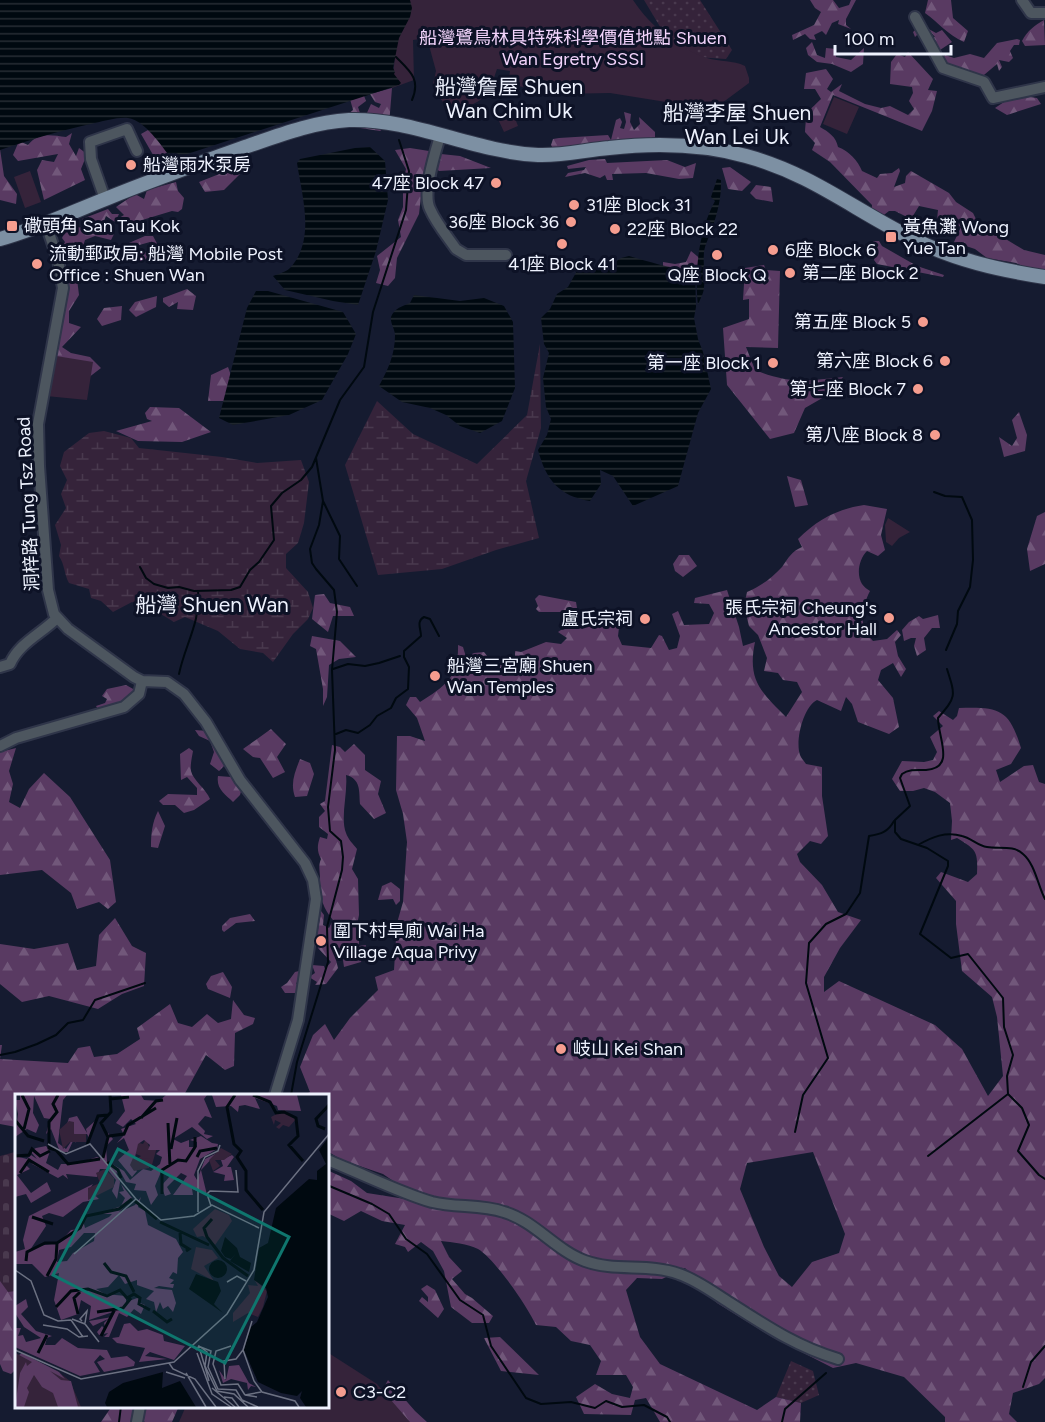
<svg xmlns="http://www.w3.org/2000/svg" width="1045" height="1422" font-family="Figtree,'Noto Sans TC',sans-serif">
	<defs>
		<pattern id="grass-dots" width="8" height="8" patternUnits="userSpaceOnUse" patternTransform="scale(1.5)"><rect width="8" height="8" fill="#35233a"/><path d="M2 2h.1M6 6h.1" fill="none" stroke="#49394e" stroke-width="1.8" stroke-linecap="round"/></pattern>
		<pattern id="forest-firs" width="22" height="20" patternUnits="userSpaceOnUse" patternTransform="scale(1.5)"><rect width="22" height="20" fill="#593a62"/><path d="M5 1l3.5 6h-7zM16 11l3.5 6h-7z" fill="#71577a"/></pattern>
		<pattern id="wetland-marsh" width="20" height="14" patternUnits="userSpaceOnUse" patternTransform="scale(1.5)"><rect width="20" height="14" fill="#35233a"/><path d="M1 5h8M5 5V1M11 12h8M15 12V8" fill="none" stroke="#49394e"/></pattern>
		<pattern id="cemetery-stones" width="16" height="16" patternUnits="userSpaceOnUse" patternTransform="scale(1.5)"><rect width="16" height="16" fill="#35233a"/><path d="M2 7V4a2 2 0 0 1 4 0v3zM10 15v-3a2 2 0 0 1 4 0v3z" fill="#49394e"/></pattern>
		<pattern id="water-rules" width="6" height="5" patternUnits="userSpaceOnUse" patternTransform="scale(1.5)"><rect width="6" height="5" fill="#000910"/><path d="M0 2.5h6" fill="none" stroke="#262d34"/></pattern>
	</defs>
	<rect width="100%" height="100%" fill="#151b30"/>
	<!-- grass -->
	<path fill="url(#grass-dots)" d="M644,0H700L732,50L726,59L695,57L668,40Z
		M791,1361L813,1371L819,1395L801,1403L776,1397Z"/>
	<!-- forest -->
	<path fill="url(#forest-firs)" fill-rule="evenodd" d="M810,0H833L839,8L849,5L851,0H856L846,19V25L851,29L838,24L839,20L832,23L826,35L822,31L814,35L816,40L810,39L805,34L793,40L792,35L814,25L821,12L815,8Z
		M928,0H951L953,18L968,31L964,42C947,34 940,24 925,13Z
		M1044,20L1045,45L1025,46L1022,41C1027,31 1035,25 1044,20Z
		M919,27H925L936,33L942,30L952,42L937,52L932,38L935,37L930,31L922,30L915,37L913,32Z
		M1017,39L1020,40L1019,45H1014L1010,51L1013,58L1009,62L999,60L1002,67L999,71L997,64L978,80L945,69L942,59L945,55L954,58L970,54L984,58L997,43Z
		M812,42L817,55L825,58L826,48L836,49V57L851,60L864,48L863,64L851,72L832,64L817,62L808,55L806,48Z
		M908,52L933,79L928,90L937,91L932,111L922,131L833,95L820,127C829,132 836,137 838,147C849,151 858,161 862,171L877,178L880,174L892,173L899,168L900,171L894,187L905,183L906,176L911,171L949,193L956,202L973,213L978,223L989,234L1004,238L1024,250L1045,255V270L1033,271L1016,263L987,258L975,249L954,242L961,227L948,221L942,224L937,220L938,210L919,206L911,219L895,211H889L876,221L871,219L872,205L830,162L812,150L815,143L805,132C807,109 806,114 821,99L815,89H804L806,73L826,69L833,79L827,89L831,92L842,84L839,91L865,104L881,108L890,106L908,115L914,109L909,101L913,93L912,87L890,84L891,62L897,54L905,57Z
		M392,88L389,125L380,131L354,127L348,114L353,110L350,99L363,93L366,101L358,107L360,113L366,115L371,104L379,108L381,104L375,102L370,94Z
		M1030,97L1037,98L1041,104L1007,115L995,108L1007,100Z
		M624,112L631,114L630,122L634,130L640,124L639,117L655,132V139L558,157L551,145L553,139L559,138L608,135L611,140L616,120L620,118L622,122L620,128L624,129L626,122Z
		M148,130L178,153L182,161L166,167L168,155L162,158L165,170L156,168V160L141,134Z
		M72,133L69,144L76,156L79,148L87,154L81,169L85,180L44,200L37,170L42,160L54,162L58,154L18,161L13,155L19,141L28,145C38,132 51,135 66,137Z
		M410,148L429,151L424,171L419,214L397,258L395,278L388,286L376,283L380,270L377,256L401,237L398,220L403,207V185L406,169L395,150Z
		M0,149L4,176L17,194L16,204L0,200Z
		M441,154L460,156L491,168L439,171L436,168Z
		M605,159L607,163L667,160L685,167L696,163L693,178L679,179L646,173L612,174L613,180H607L605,175L600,178L585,173L565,177L568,173L584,170L586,167L568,169L567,166L589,160Z
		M237,167L240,174L224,190L205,192L199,182Z
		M730,167L751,182L742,191L728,189L722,168Z
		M176,182L178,191L184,198L182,209L178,212L172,211L119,227V218L124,215L116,207L135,194L144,199L147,190Z
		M756,185L771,187L773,202L756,199L750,193Z
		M108,209L112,214H119L115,222L106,216L101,228L114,234L111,240L95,236L85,240L83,246L68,252L70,262H66L61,250L65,242L62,238L68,225L78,221V227L85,229L82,219Z
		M145,236H153L161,251L159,255L140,261H131V255L150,251V242L125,249L122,246Z
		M873,241H879L882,246L917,266L944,275L943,277L877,264L874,260L877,250L872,245Z
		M691,251L703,261C694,277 677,272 663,269V262L675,264L686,262Z
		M764,265L766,270L780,271L778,348L746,347L755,370C788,384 808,381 843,377L831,393L805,408L794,433L770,439L727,385L723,328L749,319V299L743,300L745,268Z
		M68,277L77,279L79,295L69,311V323L81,327L62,347L71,353L90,357L101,368L88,378L56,361L55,347C59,341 64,326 61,319L58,285Z
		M187,289L196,296L193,310L177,309L178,302L169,307L163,302V298Z
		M157,296L156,307L136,317L129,310L135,302Z
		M122,306L121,320L102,326L97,319L104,308Z
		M228,367L234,384L230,401H208L211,375Z
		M150,407L179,408L211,432L182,442L138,441L116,431L152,421L147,419L145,413Z
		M1019,412L1027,435L1025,451L1004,457L999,437L1012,446L1017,438L1012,420Z
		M787,476L801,480L808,505L795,507Z
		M864,505L887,509L881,535L885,550L878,556L867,551C859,559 856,574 862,584C864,587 867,589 870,591C861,609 858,625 873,641L887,639L897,630L901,635L895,642L898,656L906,669L901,677L893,663L881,670L878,680L893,698L899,727L889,734L858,722L852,704L846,697L841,711L817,700C803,707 795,741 800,755C801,758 804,761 806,764L822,767V796L828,836L821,844L810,841L797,854L800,862L822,885L838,912L861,920L840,948L824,977V992L839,981L935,1025L962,1049L988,1096L1003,1076L997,1017L992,997L962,971L956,924V901L936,878L941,872L968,882L977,874C978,850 976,850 957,838L951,840L952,821L950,803L935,792L924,788L913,791H900L892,779L902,761L924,762L933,760L937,752L930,737L943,726L933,716L939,711L953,720L957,716L959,708C998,707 1009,708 1021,748L1011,764L996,770L1000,782L1024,766L1033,765L1039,782L1045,784V1378L1039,1384L1013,1393L1009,1414L1017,1422H945V1417L904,1377L856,1363L833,1368L772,1337L717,1303L685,1268L662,1279L637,1278L626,1290L640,1337L660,1364L757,1410L776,1397L801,1403L800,1422H660L646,1398L635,1400L631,1415L584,1414L576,1397L595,1384L612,1394L630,1398L633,1387L626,1375H596L601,1361L590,1345L571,1341L556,1327L536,1325C527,1306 495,1259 478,1249C468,1244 452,1242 441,1241L449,1257L462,1271L452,1279L465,1294L472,1298L493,1316L489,1323H472L451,1307L444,1271L433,1251L421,1242L408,1252L405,1247L395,1244L405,1225L382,1221L361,1211L344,1221L327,1213V1170L351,1181L367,1193L424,1202L383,1174L342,1160L327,1151V1095H304L310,1092L300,1067L313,1035L325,1024L334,1040L350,1018L378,990L375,977L394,970L397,923L403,902L407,842L403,814L396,790L397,736H410L425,741L417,718L406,705L410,697H416L420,702C445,686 459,677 458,645L463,647L466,657L474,653L484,652L488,657L508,656L509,662L515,661V651L521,652L546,642L561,644L567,638L558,632L561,630L594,622L621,611L618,636L622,645L651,648L659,635L662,636L669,650L677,648L680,636L672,614L678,611L684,625L709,624L714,613L709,604L694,603L695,598L727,590L739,627L743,646L755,642C747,680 761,692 786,717L802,692L797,682L783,680L778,673L764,671L767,658L758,635L749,626L744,606L747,592C761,586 772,578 782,567C788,558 792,551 802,547L798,539C817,520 837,509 864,505ZM813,1152L845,1234L839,1253L812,1262L792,1287L779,1276L764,1247L740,1189L747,1163Z
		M1045,512V564L1030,571L1027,549L1037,516Z
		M679,555H689L697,566L683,577L675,571L673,564Z
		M324,594L330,603L350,607L354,616H333L328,632L312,619L315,595Z
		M539,595L576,602L577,608L561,612H539L536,609L538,606L535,599Z
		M938,615L940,628H932L924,638L926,650L917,656L914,646L916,638H911L904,641L902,630L909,622L919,616L923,619Z
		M312,636L340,641L356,657L339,659L329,665L327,697L323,706V689L316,649L310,646Z
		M126,685L135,690L126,698L127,706L102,716L96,706L105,703L107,699L102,696L107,689Z
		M271,729L286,744L277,757L285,772L273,778L260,758L253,757L243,749Z
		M195,730L206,731L227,763L219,771L210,764L214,752L210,741L199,736Z
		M354,744L365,755V770L381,781L378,794L386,813L374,819L360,804C359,791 361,779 346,775C348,793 340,818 346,833C348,839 353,844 357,849L352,869L358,879L359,915L357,925L359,932V946L366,945L361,962L344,967L343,960L350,953L336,951L335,956L338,968L326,984L315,985L317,982L309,977L315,973L312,965L324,966L325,969L331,962L318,948L317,936L321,911L324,915L323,925L329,928L333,920C322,907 319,895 320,878C320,871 318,866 321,859C317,851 317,846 320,837L327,839L328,834L319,827V817L325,811L320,804L325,801L332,745L340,747L345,752Z
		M16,748L9,771L13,784L9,802L20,808L29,789L44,773L70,797L110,860L116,902L108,909L99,902L77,909L71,893L42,870L0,875V752Z
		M189,748L193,751C192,757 190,765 191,771C193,780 206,789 210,799L194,810L184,813L175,805H163L159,801L168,794L197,795V788L187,777L181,780L180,754Z
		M300,759L310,763L314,774L307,796L295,797C290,783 295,772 300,759Z
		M218,776L231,777L242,788L240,795L233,802C225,794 216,789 218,776Z
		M158,811L165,826L158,848L151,847C151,834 152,823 158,811Z
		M391,882L400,889V901L396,905L393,899L378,900L382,886Z
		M250,914L255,921L236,923L224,932L222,930V926L230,918Z
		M115,918L132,946L146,953L144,986L122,994L98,1009L49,996L22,1002L0,984V944L34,949L68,943L77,970L96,966L99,935Z
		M303,970L302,980L296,983L301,989L299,993H285L281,987L287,983L295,972Z
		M223,972L232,987L230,998L208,989L206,984L211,976Z
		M233,1000L244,1015L255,1018L253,1024L235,1033L234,1066L225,1070L206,1055L184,1095H16V1127L0,1124V1045H2L0,1059L68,1063L78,1048L90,1046L94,1057L117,1054L140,1039L137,1028L170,1004L178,1023L192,1027L207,1014L218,1023L231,1019Z
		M0,1267L16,1280V1369L11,1374L3,1371L0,1364Z
		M427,1285L435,1290L444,1309L438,1318L419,1301L422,1297L428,1302V1297L421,1289Z
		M500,1337L539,1375L501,1371L484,1338Z
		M388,1380L415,1411L427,1422H382L378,1398Z
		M112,1406H179L172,1422H145L132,1416L131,1422H101Z"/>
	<!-- wetland -->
	<path fill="url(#wetland-marsh)" d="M540,344L541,428L526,481L539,538L496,550L442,569L378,575L345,465L377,401L413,434L477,464L527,415Z
		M104,431L131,438L139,448L222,457L257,463L301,460L309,482L304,523L298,543L286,554V568L308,592L313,608L308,619L293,634L273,662L263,653L240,649L218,631L185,617L174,622L151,608L132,602L113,612L101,601L91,598L89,589L69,583C64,574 65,565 59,556L61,545L55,525L66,508L61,494L67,480L60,466L64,452L89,433Z"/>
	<!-- cemetery -->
	<path fill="url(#cemetery-stones)" d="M15,1152L16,1154V1291L8,1292L0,1281V1156Z"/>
	<!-- park -->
	<path fill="#35233a" d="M405,0H633C650,26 678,48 707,58C720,62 733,60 745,66L749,78V83L722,103L701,112L692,113L666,102L610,93L559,94L508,84L510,71L497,69C488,96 485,101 458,110L443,102L437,94L433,84L436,71L427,38L413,40L414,80L392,88L397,33Z
		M834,97L859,107L847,134L823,124Z
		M513,113L518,126L504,132L498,119Z
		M30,171L41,202L25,208L14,177Z
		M56,356L93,362L87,400L46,396L51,368L55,366Z
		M888,518L910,532L899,538L892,546L886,542L885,525Z
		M327,1352L377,1384L410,1422H179L186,1406H327Z"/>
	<!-- water -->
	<path fill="url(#water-rules)" d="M0,0H410L412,8L410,17L399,38L393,68L395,72L394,74L401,83L399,85L172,159C161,146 146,121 128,118C117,117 105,121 95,123C62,130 32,139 0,150Z
		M370,147L385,161L388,200L376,251L358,305L333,301L285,290L273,276C278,274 286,272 290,268C316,240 302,196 297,163L300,159L355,148Z
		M717,179L721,180C722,202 714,225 706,244C701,257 706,274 704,287C704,293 700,299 698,305C694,272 699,230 715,201L711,197Z
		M629,256C651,262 672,270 695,269L696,307L694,318L698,339L703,352L711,389L698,413L678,486L633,506L613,476L600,470L601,484L590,501C559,496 546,480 538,450L547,435L551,419L546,407L543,378L549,353L544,344L541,318L550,309L557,294L568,287L578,269L583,266L600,268L614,263L621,258Z
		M256,291H268L343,312L356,334L348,354L322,400L289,415L233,425L219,418L247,308Z
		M414,295L460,301L484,298L504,306L513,322L515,388L502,421L480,433L460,426L446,415L430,408L402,402L379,386C388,369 395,355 395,335C395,329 390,323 391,317C394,308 403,306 410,303Z"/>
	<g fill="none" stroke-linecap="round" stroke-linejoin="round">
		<!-- stream -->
		<path stroke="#000910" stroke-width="2" d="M396,57C410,71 421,79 412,100
			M316,458L323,501L340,536L339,559L357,586
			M934,492L945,496L962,497L972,520L973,560L970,587L958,611L957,624L946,650
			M140,567L146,578L154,584L168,588L179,587L194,591L231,590L240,587L250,570L259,562L274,540L271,506L282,493L301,480L312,467L340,400L364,367L373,312L406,210L409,171L399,140
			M333,669L348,664L365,666L379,663L400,656
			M947,669C956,697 956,697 938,718C938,738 956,768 926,770C917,770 909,769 902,774L900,778L910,806L895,820V832L901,839L927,848L948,861V866L920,934L951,958L968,954L1003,998L1004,1027L1013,1055L1007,1076L1008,1094L1022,1108L1029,1125L1018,1151L1039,1175L1045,1179
			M179,674C185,645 201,621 198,591
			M336,734L346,730L358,733L370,725L377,716L391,708L396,698L408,689L409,667L404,657V651L421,636C421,629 416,621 424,617L430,619L439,636
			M918,845C932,837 946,831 962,836C971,838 978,846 987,847C999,849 1014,845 1023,854C1035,864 1038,886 1045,899
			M0,1055L15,1052L37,1044L56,1035L68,1023L83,1020L95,1000L145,983
			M291,1095L297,1062L328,962L327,927L342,870L343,857L341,841L330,831L328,807L335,750L332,670L337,612L334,590L316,569L312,563L310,549L319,525L323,501
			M795,1132L803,1095L828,1058L806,983L809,943L826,924L846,914L860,893L869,836C881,834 888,832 894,821
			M928,1156L1008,1094
			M327,1185L372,1204L389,1214L406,1239L427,1254L460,1300L483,1315L491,1346L526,1398L541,1404L571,1402L595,1408L606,1401L622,1407L644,1405L667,1417L670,1422
			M1023,1387L1031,1362L1045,1346
			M119,1422L121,1406
			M782,1422L785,1409L826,1373"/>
		<!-- minor casing -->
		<g stroke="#2f3549" stroke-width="14">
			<path id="minor" d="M1022,0L1031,13H1045
				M915,17L943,68L984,82L993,98L1045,87
				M440,136C435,153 422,193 430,209C436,223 447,236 456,249L466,255H506
				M105,199L91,159L90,142L127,129L137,151
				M46,224L58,260L63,288L38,424L39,466L48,590L54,614L68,629L134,677L142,681L167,682L184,694L206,722L240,780L305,863L313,880L316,899L298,1020L275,1095
				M0,667L10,664C19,643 41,634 57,618
				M0,746L16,738L124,707L139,694L142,681
				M327,1160C361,1173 398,1192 432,1202C456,1208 481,1204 504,1212C535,1221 555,1250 585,1261C615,1272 649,1263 679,1274C697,1280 714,1293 730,1303C766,1326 797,1347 838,1359
				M137,1422L140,1406"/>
		</g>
		<!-- major casing -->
		<g stroke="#2f3549" stroke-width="16">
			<path id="major" d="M0,239C37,229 72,212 108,198C152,180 197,164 242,148C277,136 312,122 349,120C413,118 474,152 538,155C562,156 586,150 609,148C654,143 703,144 746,156C812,174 854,210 913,239C955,260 999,270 1045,277"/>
		</g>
		<!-- minor -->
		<use href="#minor" stroke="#4d565f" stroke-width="10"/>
		<!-- major -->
		<use href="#major" stroke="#7d90a3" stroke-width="14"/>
	</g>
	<!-- markers -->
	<g fill="#f59d8f" stroke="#0d1226" stroke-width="2">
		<circle cx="131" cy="165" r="6"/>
		<circle cx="496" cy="183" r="6"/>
		<circle cx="574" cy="205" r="6"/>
		<circle cx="571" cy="222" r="6"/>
		<rect x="6" y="220" width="12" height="12" rx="3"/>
		<circle cx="615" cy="229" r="6"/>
		<rect x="885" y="231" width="12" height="12" rx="3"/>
		<circle cx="562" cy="244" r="6"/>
		<circle cx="773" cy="250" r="6"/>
		<circle cx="717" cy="255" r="6"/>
		<circle cx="37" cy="264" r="6"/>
		<circle cx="790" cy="273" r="6"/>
		<circle cx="923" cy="322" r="6"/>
		<circle cx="945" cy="361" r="6"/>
		<circle cx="773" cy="363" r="6"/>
		<circle cx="918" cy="389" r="6"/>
		<circle cx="935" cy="435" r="6"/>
		<circle cx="889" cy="618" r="6"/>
		<circle cx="645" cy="619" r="6"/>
		<circle cx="435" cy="676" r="6"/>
		<circle cx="321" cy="941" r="6"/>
		<circle cx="561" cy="1049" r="6"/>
		<circle cx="341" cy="1392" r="6"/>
	</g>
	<g text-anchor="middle" stroke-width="6" stroke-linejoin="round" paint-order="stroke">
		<!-- park labels -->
		<g font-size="18" fill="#f3d4fc" stroke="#0d1226">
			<text x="573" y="44">船灣鷺鳥林具特殊科學價值地點 Shuen<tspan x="573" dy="21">Wan Egretry SSSI</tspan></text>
		</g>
		<!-- poi labels -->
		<g font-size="18" fill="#eef2fe" stroke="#0d1226" text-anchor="start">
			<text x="143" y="171">船灣雨水泵房</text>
			<text x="484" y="189" text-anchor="end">47座 Block 47</text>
			<text x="586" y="211">31座 Block 31</text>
			<text x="559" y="228" text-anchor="end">36座 Block 36</text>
			<text x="24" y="232">䃟頭角 San Tau Kok</text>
			<text x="903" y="233">黃魚灘 Wong<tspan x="903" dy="21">Yue Tan</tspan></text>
			<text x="627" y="235">22座 Block 22</text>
			<text x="785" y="256">6座 Block 6</text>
			<text x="49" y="260">流動郵政局: 船灣 Mobile Post<tspan x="49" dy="21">Office : Shuen Wan</tspan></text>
			<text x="562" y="270" text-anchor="middle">41座 Block 41</text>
			<text x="802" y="279">第二座 Block 2</text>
			<text x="717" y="281" text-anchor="middle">Q座 Block Q</text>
			<text x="911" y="328" text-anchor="end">第五座 Block 5</text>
			<text x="933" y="367" text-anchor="end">第六座 Block 6</text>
			<text x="761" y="369" text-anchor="end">第一座 Block 1</text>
			<text x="906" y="395" text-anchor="end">第七座 Block 7</text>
			<text x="923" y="441" text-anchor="end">第八座 Block 8</text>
			<text x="877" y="614" text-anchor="end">張氏宗祠 Cheung's<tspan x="877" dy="21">Ancestor Hall</tspan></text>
			<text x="633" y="625" text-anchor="end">盧氏宗祠</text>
			<text x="447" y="672">船灣三宮廟 Shuen<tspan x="447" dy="21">Wan Temples</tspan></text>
			<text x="333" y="937">圍下村旱廁 Wai Ha<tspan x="333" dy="21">Village Aqua Privy</tspan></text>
			<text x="573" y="1055">岐山 Kei Shan</text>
			<text x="353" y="1398">C3-C2</text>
		</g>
		<!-- street labels -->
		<g font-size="18" fill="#eef2fe" stroke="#0d1226">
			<text transform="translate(28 504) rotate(-93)" y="6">洞梓路 Tung Tsz Road</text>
		</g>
		<!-- quarter labels -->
		<g font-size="21" fill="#eef2fe" stroke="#0d1226">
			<text x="509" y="94">船灣詹屋 Shuen<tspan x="509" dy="24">Wan Chim Uk</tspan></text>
			<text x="737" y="120">船灣李屋 Shuen<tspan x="737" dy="24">Wan Lei Uk</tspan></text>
			<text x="212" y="612">船灣 Shuen Wan</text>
		</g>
	</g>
	<!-- overview -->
	<g transform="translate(15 1094)">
		<rect width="314" height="314" fill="#151b30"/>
		<path d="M269,16L282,24L274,33L268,31L264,35L261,33L266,29L260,26L259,31L256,23ZM131,45L135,55L142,53L137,71L120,66L126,62L121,60V48L128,50ZM0,259L42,277L55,287L66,313H0Z" fill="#35233a"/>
		<path d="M5,1H52L48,6L43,49L51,55L57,46H59L62,49L58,47L53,58H45L36,35L31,40L35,25L29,24L19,2L18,19L24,31L21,39L12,35L0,43L3,20L0,6H5ZM106,1H126L129,6L144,7L151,1H192L189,5L197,24L190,22L183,30L190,37L189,40L198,42L192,45L177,33L158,45L166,49L174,46V53H182V48L175,46L186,42L197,49L203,50L202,55L185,65L179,81L182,86L190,65L202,59L186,76L192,101L177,95L178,101H158L172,82L166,79L152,93L156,100L150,102L146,92L156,81L146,78L140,92L143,101L136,111L131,97L119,96L121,90L111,88L105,77V81L101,78L105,88L102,105L97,97L101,86L92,75H85L82,83L51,80L53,85L48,81L43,84L17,70L15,64L10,70L15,75L2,81L16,99L32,88L36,97L16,109L11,100L0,103V62L12,65L16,61L22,65L15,57L21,54L31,52L35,57L31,69L43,76L46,70H60L82,63L87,65L93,39L98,45L91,52L92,67L109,77L115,86L128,75L136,77L145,70L147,63L141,60L145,56H133L135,51L129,46L123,50L118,72L122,77L117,83L103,66L114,56L109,44L102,49L109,41L106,35L121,30L116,25L108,33L101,29L110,17ZM197,1H282L286,17L263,16L262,12L240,4L245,15L230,11L224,12L223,18L216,12L201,13ZM62,22L72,39L71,35L80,27L75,46L72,40L60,42L56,32L59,28L52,30L54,24ZM217,61L219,63L212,73H216L219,86L209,87L210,81L198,78L208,72L206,66ZM78,90L74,96L84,105L68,108L48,123L34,119L27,122L31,132L13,159L22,152L44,149L56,136L66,135L68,126L70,134L94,123L97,120H84L106,112L110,104L104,98L109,97L106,90L117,104L104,118L120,111L126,103L123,113L130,117L133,131L161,145L168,158L163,164L162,180L158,178L154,184L159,186L155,190H159L158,194L144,192L139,194L157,196L161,209L158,218L153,212L148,215L145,208L141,218L139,208L131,205L139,197L122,191V186L110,190L104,181L93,193L81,195L90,200L111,202V208L125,203V209L130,211L126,220L119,215L112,223L104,219L94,243H89L93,239L84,241L82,238L87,232L91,236L89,229L93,225L78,232L74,227L97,223L98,218L74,226L76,212L66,206L63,220L46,226L39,206L44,179L30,183L17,170H0V158L10,155L8,146L14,122ZM69,139H80L79,147L58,159L52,167L42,168L44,156L56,153ZM11,205L13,213L6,220L21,237L37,242L32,244L30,251H40L47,244L63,254L92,256L96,264L112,262L120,268L119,272L89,278L82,268L90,265L85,261L79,268L85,278L65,282L0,253V234H6L3,242L8,241L11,248L26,244L9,233L0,219V212ZM115,229L123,237L132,235L148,241L149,247L170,252L159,266L135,258L130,262L152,265L124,268L130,254L102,249L97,244L104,243L109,230ZM7,259L44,278L50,285L35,277L46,286L56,287L63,313H43L38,299L27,293L19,281L12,294L14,298L9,313H0L5,279L11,268L12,272L17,268L4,261ZM224,271L234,289L241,293L236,292L233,296L232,289L216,285L208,289L204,276L211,286L214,272Z" fill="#593a62" fill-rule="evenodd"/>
		<path d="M200,115L214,121L217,127L200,151L188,142L182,143L178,135ZM181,153L197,156L203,164L189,172L199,187L176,175Z" fill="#35233a"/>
		<path d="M206,54L217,60L209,66H200L205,72L198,77L194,66ZM118,64L136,65L134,74L119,77L115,71Z" fill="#35233a"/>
		<path d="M54,27L59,28V40H71V48H55L48,55L44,36ZM90,75L99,84V93L73,106V94L85,89L81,79ZM239,185L252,197L248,213L243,223L233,219L218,228V219L235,199L233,191L243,192Z" fill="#35233a"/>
		<path d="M313,44V313H291L285,304L287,297L282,302L266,299L243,288L229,256L235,234L242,228L253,203L251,194L239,186L244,154L253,149L261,114L294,85L302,86V77L311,70L304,56ZM210,143L222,154L225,163L236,169L234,178L215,167L221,159L216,165L210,163L206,157ZM194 175a9 9 0 1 1 18 0a9 9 0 1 1-18 0ZM181,180L203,188L206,197L199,210L208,219L174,195ZM148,278L147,294L165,287L181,313H92L90,309L94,298L108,289Z" fill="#000910"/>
		<path fill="none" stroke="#000910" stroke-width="3" d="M7,1L14,15L9,35M43,1L38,10L42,18L34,28V54L41,56L53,70L85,65M220,1L212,13L219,50L226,57L222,63L231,77V96L248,116M238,1L255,8L261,19L269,18L281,24L283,42L274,51L288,67M95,5L114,3M126,24L141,7L148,6M0,26L13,42L29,47M153,29L155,72M310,35L303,32L301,25L314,11M94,42L109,40L113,31L141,14M72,51L83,22L93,21M156,55L162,24M0,62L14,61L17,55L25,62L35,57M182,63L185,57L202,54M88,64L93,43L86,29L96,18L95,1M92,68L103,76L106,84M5,79L14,66L34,78M147,100V76L163,66L171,67L180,53V43M120,107L142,125M17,123L38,130M197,125L189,134L192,143L208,164L233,182M145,128L194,151M165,139L166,150L174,155L171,157M11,167L12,158L30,149H42M89,169L96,178L111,182L119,198M32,182L41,165L42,149L65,134L71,122L104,115L117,105M41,213L56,197L73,195L92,202L105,196L112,204L119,200L125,204L124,210L135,216M138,217L152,228L157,225M82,218L108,214L116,204M63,220L59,204L65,198M86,242L100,215M23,259L32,241"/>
		<path fill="none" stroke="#6c7182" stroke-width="1.5" d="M33,50L51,60L75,50L121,105L146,126L179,122L197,111L244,134M196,112L192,100L195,97L223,98L221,76M183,118V77L190,63L203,57L205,51M59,160L121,105M0,176L16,187L29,221L43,227L56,226M212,188L222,182L231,187M57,225L70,230L84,248M56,226L68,243M67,227L65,225L72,217L70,229M237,227L228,256L239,287L247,298L280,307L284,313M28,231L52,235L64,243L73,242M183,252L196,257L193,273L203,295L221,296L227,306L243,313M216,252L201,257L198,270L206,291L223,290L230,301M0,256L66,285L159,268L212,220L239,176L249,118L314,40M181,256L184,252L192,258L190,272L202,297L219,300L233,313M185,256L194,287M182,259L197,300L216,313M154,269L158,275L180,285L201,313M151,278L170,284M171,279L191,313M210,285L209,267L221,265L228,256M197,294L220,313M209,303L217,304L224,313M242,303L230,301L246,298"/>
		<path fill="#0f766e" fill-opacity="0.15" stroke="#0f766e" stroke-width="3" d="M103,55L274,143L210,269L38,181Z"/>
		<rect width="314" height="314" fill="none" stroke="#eef2fe" stroke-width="3"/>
	</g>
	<!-- scale -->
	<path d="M835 45v9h116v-9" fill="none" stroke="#eef2fe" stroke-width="3"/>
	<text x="844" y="45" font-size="18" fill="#eef2fe" stroke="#0d1226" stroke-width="4.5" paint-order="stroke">100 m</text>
</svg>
